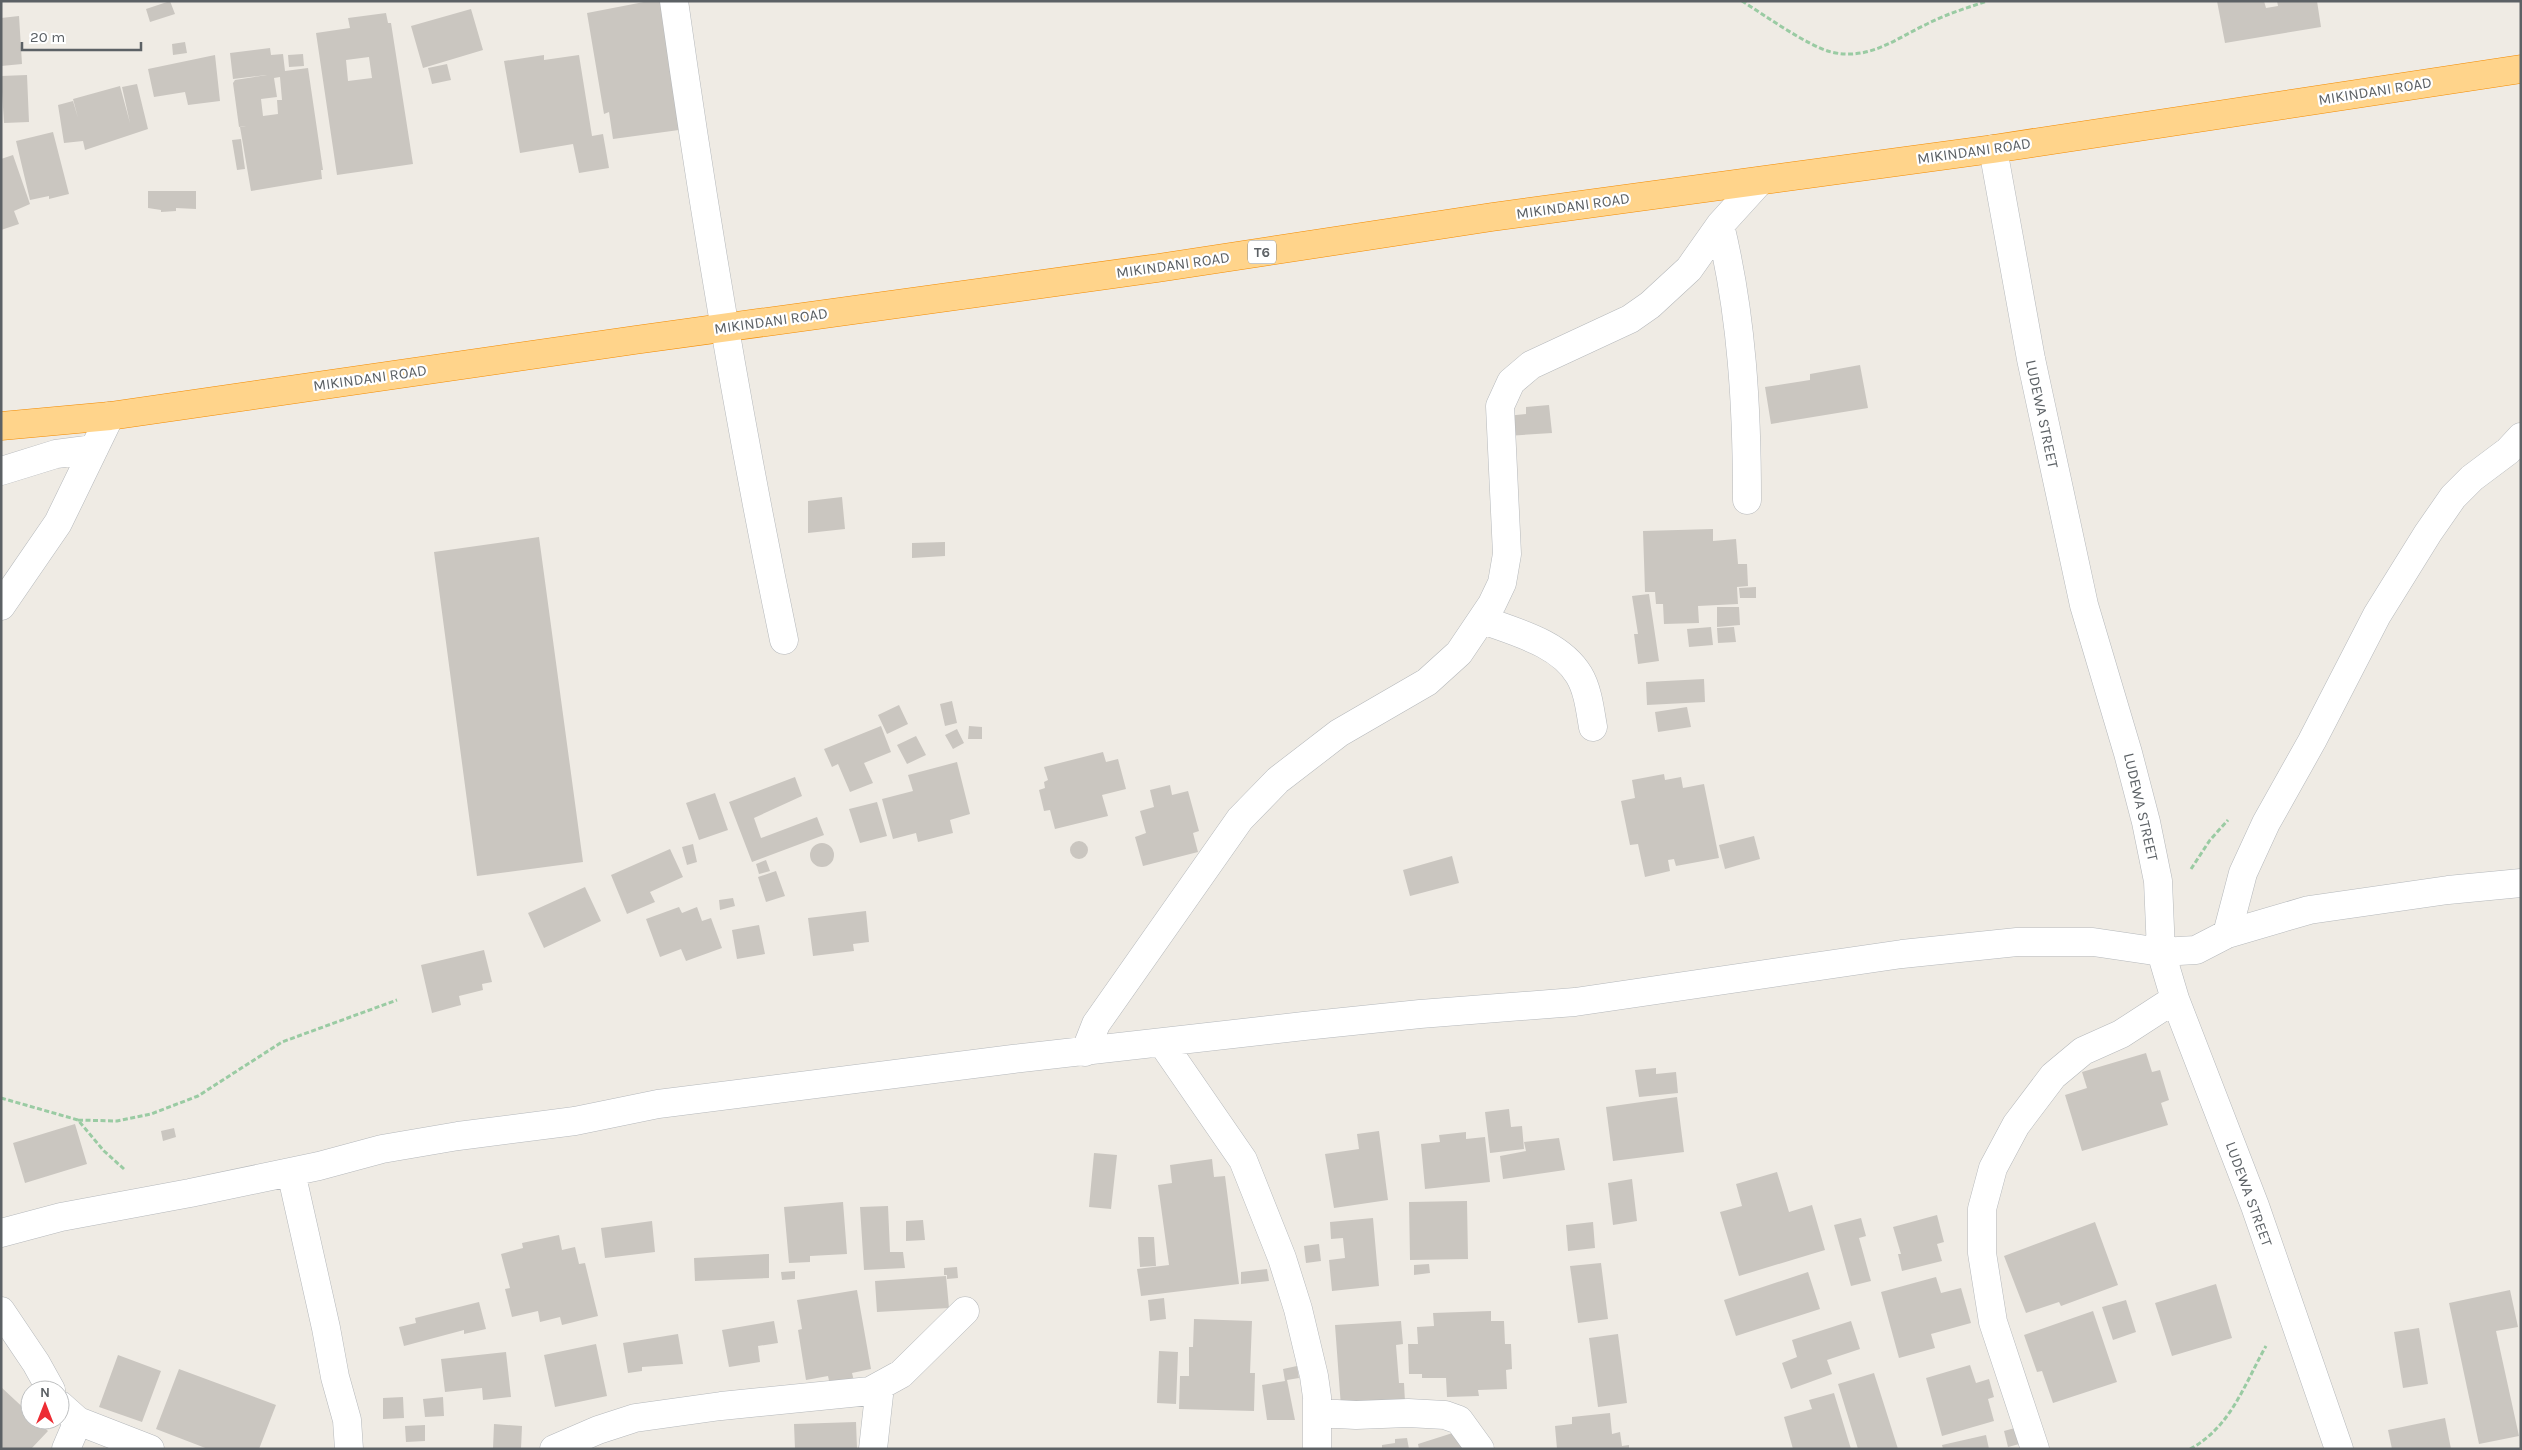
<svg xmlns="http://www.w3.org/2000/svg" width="2522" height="1450" font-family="Karla,sans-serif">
	<rect width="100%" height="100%" fill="#efebe4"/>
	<!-- building -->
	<path fill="#cac6c0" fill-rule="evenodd" d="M170,1L175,14L150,22L146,9Z
		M649,1H662L679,130L613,139L609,112L604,114L587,13Z
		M2217,1H2264L2266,8L2278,6L2277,1H2317L2321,27L2225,43Z
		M471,9L483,50L423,68L411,26Z
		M386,13L388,23H391L413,164L337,175L316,33L350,28L348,18ZM369,57L372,78L348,81L346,60Z
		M19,16L22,64L1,66V18Z
		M185,42L187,53L173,55L172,44Z
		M270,48L271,55L283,54L285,71L308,68L323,170H321L322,179L251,191L240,127L246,126L239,127L233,83L235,80L267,75L233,79L230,53ZM280,77L282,100H277L278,114L263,116L261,99L277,97L274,78Z
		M303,54L304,66L289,67L288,55Z
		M215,55L220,101L188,105L185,92L154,97L148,69Z
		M544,55V60L579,55L592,136L603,134L609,168L579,173L573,144L520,153L504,61Z
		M447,64L451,80L432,84L428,68Z
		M27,75L29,122L4,123L1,76Z
		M137,84L148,129L85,150L83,141L64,143L58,105L73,101L78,118L73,99L120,86L130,123L122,87Z
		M53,132L69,194L49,199V196L30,200L16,141Z
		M241,139L245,169L237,170L232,140Z
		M13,155L30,204L14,211L19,224L1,230V159Z
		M148,191H196V209L176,208V211L161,212V210L148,208Z
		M1860,365L1868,408L1771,424L1765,387L1810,380V374Z
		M1549,405L1552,433L1507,436L1506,416L1526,414V407Z
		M842,497L845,529L808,533V501Z
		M1713,529V541L1736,539L1738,564H1747L1748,586L1737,587L1738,604L1698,606L1699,623L1664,624L1663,604H1656L1655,592H1645L1643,531Z
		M539,537L583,862L477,876L434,552Z
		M945,542V556L912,558V543Z
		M1756,587V598H1740L1739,588Z
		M1649,594L1659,661L1638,664L1634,634H1638L1632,596Z
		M1717,607H1739L1740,625L1717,627Z
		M1711,627L1713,645L1689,647L1687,629Z
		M1734,627L1736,642L1718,643L1717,628Z
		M1704,679L1705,702L1647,705L1646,682Z
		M952,701L957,723L945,726L940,704Z
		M899,705L908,724L887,734L878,715Z
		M1687,707L1691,727L1658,732L1655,712Z
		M881,726L891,752L864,763L873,783L850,792L838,764L832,767L824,749Z
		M969,726L982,727V739H968Z
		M957,729L964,743L953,749L945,735Z
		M916,736L926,755L907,764L897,745Z
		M1103,752L1106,762L1118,759L1126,789L1102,795L1108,816L1055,829L1050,810L1044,811L1039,790L1045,788L1044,782L1048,780L1044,767Z
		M957,762L970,814L950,820L953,833L918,842L916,833L893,839L882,799L913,791L908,775Z
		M1664,774L1665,780L1681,777L1683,788L1704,784L1719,858L1676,866L1674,859L1668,860L1670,871L1645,877L1638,844L1630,845L1621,801L1635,798L1632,780Z
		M795,777L802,796L754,818L761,838L817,817L824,835L752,862L729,802Z
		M1170,785L1172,795L1188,791L1199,831L1193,833L1198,852L1143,866L1135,837L1146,833L1140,811L1154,807L1150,790Z
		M715,793L728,830L699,840L686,803Z
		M877,802L887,836L860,843L849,809Z
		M1754,836L1760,859L1725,869L1719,845Z
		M1070 850a9 9 0 1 1 18 0a9 9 0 1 1-18 0Z
		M810 855a12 12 0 1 1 24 0a12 12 0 1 1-24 0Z
		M693,844L697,862L687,865L682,847Z
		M670,849L683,877L650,892L655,902L627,914L611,875Z
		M1452,856L1459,883L1410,896L1403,870Z
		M766,860L770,871L759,874L756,864Z
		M776,871L785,896L766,902L758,877Z
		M585,887L601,921L544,948L528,913Z
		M733,898L735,906L720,910L719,900Z
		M679,907L682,913L697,907L702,921L711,918L722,948L686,961L681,949L660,957L646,919Z
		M866,911L869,942L853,944L854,951L813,956L808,918Z
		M759,925L765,954L737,959L732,930Z
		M484,950L492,982L482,984L483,990L459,996L461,1005L432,1013L421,965Z
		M2146,1053L2152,1072L2160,1070L2169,1100L2161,1103L2168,1125L2082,1151L2065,1095L2087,1088L2082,1072Z
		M1656,1068V1074L1676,1072L1678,1093L1639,1097L1635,1070Z
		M1677,1097L1684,1152L1613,1161L1606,1107Z
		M1509,1109L1511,1127L1522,1126L1524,1149L1490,1153L1485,1112Z
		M75,1124L87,1164L25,1183L13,1143Z
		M174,1128L176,1137L163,1141L161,1131Z
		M1379,1131L1388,1200L1334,1208L1325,1154L1359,1149L1357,1134Z
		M1466,1132V1139L1485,1137L1490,1182L1425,1189L1421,1144L1440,1142L1439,1135Z
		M1559,1138L1565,1170L1503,1179L1500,1156L1526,1151L1524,1142Z
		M1094,1153L1117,1155L1111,1209L1089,1207Z
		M1212,1159L1214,1177L1225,1176L1239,1284L1141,1296L1137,1269L1169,1265L1158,1185L1172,1183L1170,1165Z
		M1777,1172L1789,1212L1812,1205L1825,1250L1739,1276L1720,1212L1742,1206L1736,1184Z
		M1632,1179L1637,1221L1613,1225L1608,1183Z
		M1467,1201L1468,1259L1410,1260L1409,1202Z
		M843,1202L847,1254L810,1256V1262L789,1263L784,1207Z
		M888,1206L890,1252H903L905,1268L864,1270L860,1207Z
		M1937,1215L1944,1242L1937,1244L1942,1261L1902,1271L1898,1254H1901L1893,1227Z
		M1373,1218L1379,1286L1332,1291L1329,1260L1345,1258L1343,1238L1331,1239L1330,1222Z
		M1861,1218L1866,1236L1859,1238L1871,1281L1851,1286L1834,1225Z
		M923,1220L925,1240L906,1241V1221Z
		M652,1221L655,1252L605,1258L601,1228Z
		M1593,1222L1595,1248L1568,1251L1566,1225Z
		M2095,1222L2118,1285L2061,1306L2059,1302L2026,1313L2004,1256Z
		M559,1235L562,1250L575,1247L579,1264L585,1263L598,1316L562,1325L560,1317L540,1322L538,1311L512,1317L505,1289L510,1288L501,1254L523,1248L522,1243Z
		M1138,1237H1154L1156,1266L1140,1267Z
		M1319,1244L1321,1261L1306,1263L1304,1246Z
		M769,1254V1278L695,1281L694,1258Z
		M1601,1263L1608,1319L1578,1323L1570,1266Z
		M1429,1264L1430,1273L1414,1275V1265Z
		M957,1267L958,1278L947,1279V1275H944V1268Z
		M1267,1269L1269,1281L1241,1284V1272Z
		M795,1271V1279L782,1280L781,1272Z
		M1808,1272L1820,1309L1736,1336L1724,1300Z
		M946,1276L949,1308L877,1312L875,1281Z
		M1936,1277L1941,1293L1961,1288L1971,1323L1931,1334L1935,1348L1899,1358L1881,1292Z
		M2216,1284L2232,1338L2172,1356L2155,1303Z
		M857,1290L871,1369L852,1373L854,1381L830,1385L828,1376L806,1380L798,1330L802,1329L797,1300Z
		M2510,1290L2518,1327L2496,1331L2519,1436L2479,1444L2449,1303Z
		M1164,1298L1166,1319L1150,1321L1148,1300Z
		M2126,1300L2136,1332L2113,1340L2102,1307Z
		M479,1302L486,1329L464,1334V1330L404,1346L399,1327L416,1323L415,1318Z
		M1491,1311V1321H1504L1505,1344H1511L1512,1369L1506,1370L1507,1389L1478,1390L1479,1396L1447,1397L1446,1378H1422V1374H1409L1408,1344H1418L1417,1327L1434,1326L1433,1313Z
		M2093,1311L2117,1382L2053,1403L2042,1371L2037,1372L2024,1335Z
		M1194,1319L1252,1321L1250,1373H1255L1254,1411L1179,1409L1180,1376H1189V1347H1193Z
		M774,1321L778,1343L758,1346L760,1362L729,1367L722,1330Z
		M1401,1321L1403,1344L1396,1345L1399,1383H1404L1405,1402L1341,1407L1335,1325Z
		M1851,1321L1860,1349L1827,1360L1832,1374L1791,1389L1782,1363L1797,1357L1792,1340Z
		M2419,1328L2428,1384L2403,1388L2394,1332Z
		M678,1334L683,1364L642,1367V1371L628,1373L623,1343Z
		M1618,1334L1627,1403L1598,1407L1589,1338Z
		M596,1344L607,1396L555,1407L544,1355Z
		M1159,1351L1178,1352L1176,1404L1157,1403Z
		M506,1352L511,1397L483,1400L482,1388L445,1392L441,1359Z
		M118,1355L161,1371L142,1422L99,1407Z
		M1970,1365L1976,1383L1989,1379L1994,1397L1988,1399L1994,1421L1942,1436L1926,1378Z
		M1297,1366L1299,1378L1287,1380L1295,1420H1267L1262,1385L1285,1381L1283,1369Z
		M179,1369L276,1405L259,1449H208L156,1429Z
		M1874,1373L1898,1449H1858L1838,1384Z
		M1,1387L30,1414V1420H36L48,1431L31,1449H1Z
		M1834,1393L1851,1449H1793L1784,1417L1812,1409L1809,1400Z
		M403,1397L404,1418L383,1419V1398Z
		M443,1397L444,1416L425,1417L423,1399Z
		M1610,1413L1612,1434L1620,1432L1622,1446L1629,1445V1449H1557L1555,1426L1572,1424V1417Z
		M2445,1418L2451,1449H2392L2388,1430Z
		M856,1422L857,1449H795L794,1424Z
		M494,1424L522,1426L521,1449H493Z
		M425,1425V1441L406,1442L405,1426Z
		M2022,1426L2027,1442L2008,1447L2004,1431Z
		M1462,1430L1468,1449H1419L1418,1444Z
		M1986,1435L1989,1449H1943L1942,1445Z
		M1407,1438L1409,1449H1382V1445L1395,1443V1439Z"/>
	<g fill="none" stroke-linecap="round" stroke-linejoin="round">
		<!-- street casing -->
		<g stroke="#b5b8bb" stroke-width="29">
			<path id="street" d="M674,1C704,215 740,429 784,640
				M1993,149L2031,359L2084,605L2128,753L2146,822L2158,881L2161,952L2175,999L2255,1206L2339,1449
				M1720,225C1742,316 1747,407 1747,500
				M1,471L56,454L94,449
				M1,606L58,523L110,416
				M1483,620C1515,632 1560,643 1579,675C1588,690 1590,710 1593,727
				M2227,934L2243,873L2266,823L2312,741L2377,615L2428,533L2453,497L2472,478L2508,451L2521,437
				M1163,1044L1243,1160L1282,1258L1298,1309L1314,1376L1317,1397V1449
				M1085,1052L1096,1024L1240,819L1278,780L1339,733L1427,682L1459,653L1492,604L1502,583L1507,554L1500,406L1511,382L1531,365L1630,319L1650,305L1689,269L1720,225L1760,181
				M291,1172L326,1328L335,1377L347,1420L349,1449
				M1,1233L61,1217L190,1193L319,1166L382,1149L458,1136L575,1121L658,1104L1013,1059L1304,1026L1420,1014L1575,1002L1902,954L2017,942H2093L2161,952L2196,950L2227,934L2309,910L2448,890L2521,883
				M1,1311L36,1363L51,1390
				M60,1405L78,1421L150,1449
				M1317,1413L1356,1415L1408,1413L1445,1415L1459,1420L1480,1449
				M66,1449L78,1421
				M554,1449L598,1430L635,1418L721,1406L870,1391L901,1374L965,1311
				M873,1449L880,1386
				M2035,1449L1993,1322L1982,1253V1209L1993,1168L2016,1125L2053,1076L2083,1051L2121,1034L2175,999"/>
		</g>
		<!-- highway casing -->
		<g stroke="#f38b00" stroke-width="29">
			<path id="highway" d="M1,426L110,416L635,340L1158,268L1492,217L1993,149L2521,69"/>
		</g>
		<!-- path -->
		<path stroke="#9acba3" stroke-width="3" stroke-dasharray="5 2.5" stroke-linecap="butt" d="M1742,1C1764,15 1808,46 1831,52C1869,61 1895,39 1927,24C1946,14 1967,8 1987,1
			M2191,869L2210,840L2228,820
			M1,1098L78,1120L104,1151L124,1169
			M78,1120L117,1121L151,1114L198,1096L282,1042L397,1000
			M2190,1449C2231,1427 2244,1385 2266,1346"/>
		<!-- street -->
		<use href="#street" stroke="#fff" stroke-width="28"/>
		<!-- highway -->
		<use href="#highway" stroke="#ffd48b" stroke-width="28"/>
	</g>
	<g text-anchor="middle" stroke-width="4.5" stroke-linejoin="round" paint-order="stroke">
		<!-- shield labels -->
		<rect fill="#fff" stroke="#8d9093" stroke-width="1" x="1248" y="240.5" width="28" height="23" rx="4"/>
		<g font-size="14" font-weight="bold" fill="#5c6165">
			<text x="1262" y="257">T6</text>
		</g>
		<!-- street labels -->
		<g font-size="15" fill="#5c6165" stroke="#fff">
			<text transform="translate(2375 91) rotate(-9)" y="5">MIKINDANI ROAD</text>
			<text transform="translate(1974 151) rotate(-8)" y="5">MIKINDANI ROAD</text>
			<text transform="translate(1573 206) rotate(-8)" y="5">MIKINDANI ROAD</text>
			<text transform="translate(1173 265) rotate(-8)" y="5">MIKINDANI ROAD</text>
			<text transform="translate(771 321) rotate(-8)" y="5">MIKINDANI ROAD</text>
			<text transform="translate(370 378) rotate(-8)" y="5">MIKINDANI ROAD</text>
			<text transform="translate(2042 414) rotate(78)" y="5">LUDEWA STREET</text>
			<text transform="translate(2141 807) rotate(77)" y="5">LUDEWA STREET</text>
			<text transform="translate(2249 1194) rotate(70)" y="5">LUDEWA STREET</text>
		</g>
	</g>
	<!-- border -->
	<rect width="2522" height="1450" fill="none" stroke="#5c6165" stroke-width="5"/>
	<!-- north arrow -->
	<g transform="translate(45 1405)"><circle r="24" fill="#ffffff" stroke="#bec0c1"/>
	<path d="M0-4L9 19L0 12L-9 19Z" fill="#ed2c33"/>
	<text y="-8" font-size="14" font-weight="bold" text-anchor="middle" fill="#5c6165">N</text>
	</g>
	<!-- scale -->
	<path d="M22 42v8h119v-8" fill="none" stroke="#5c6165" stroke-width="2.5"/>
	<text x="30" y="42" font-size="15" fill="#5c6165" stroke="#ffffff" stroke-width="4" paint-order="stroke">20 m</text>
</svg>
